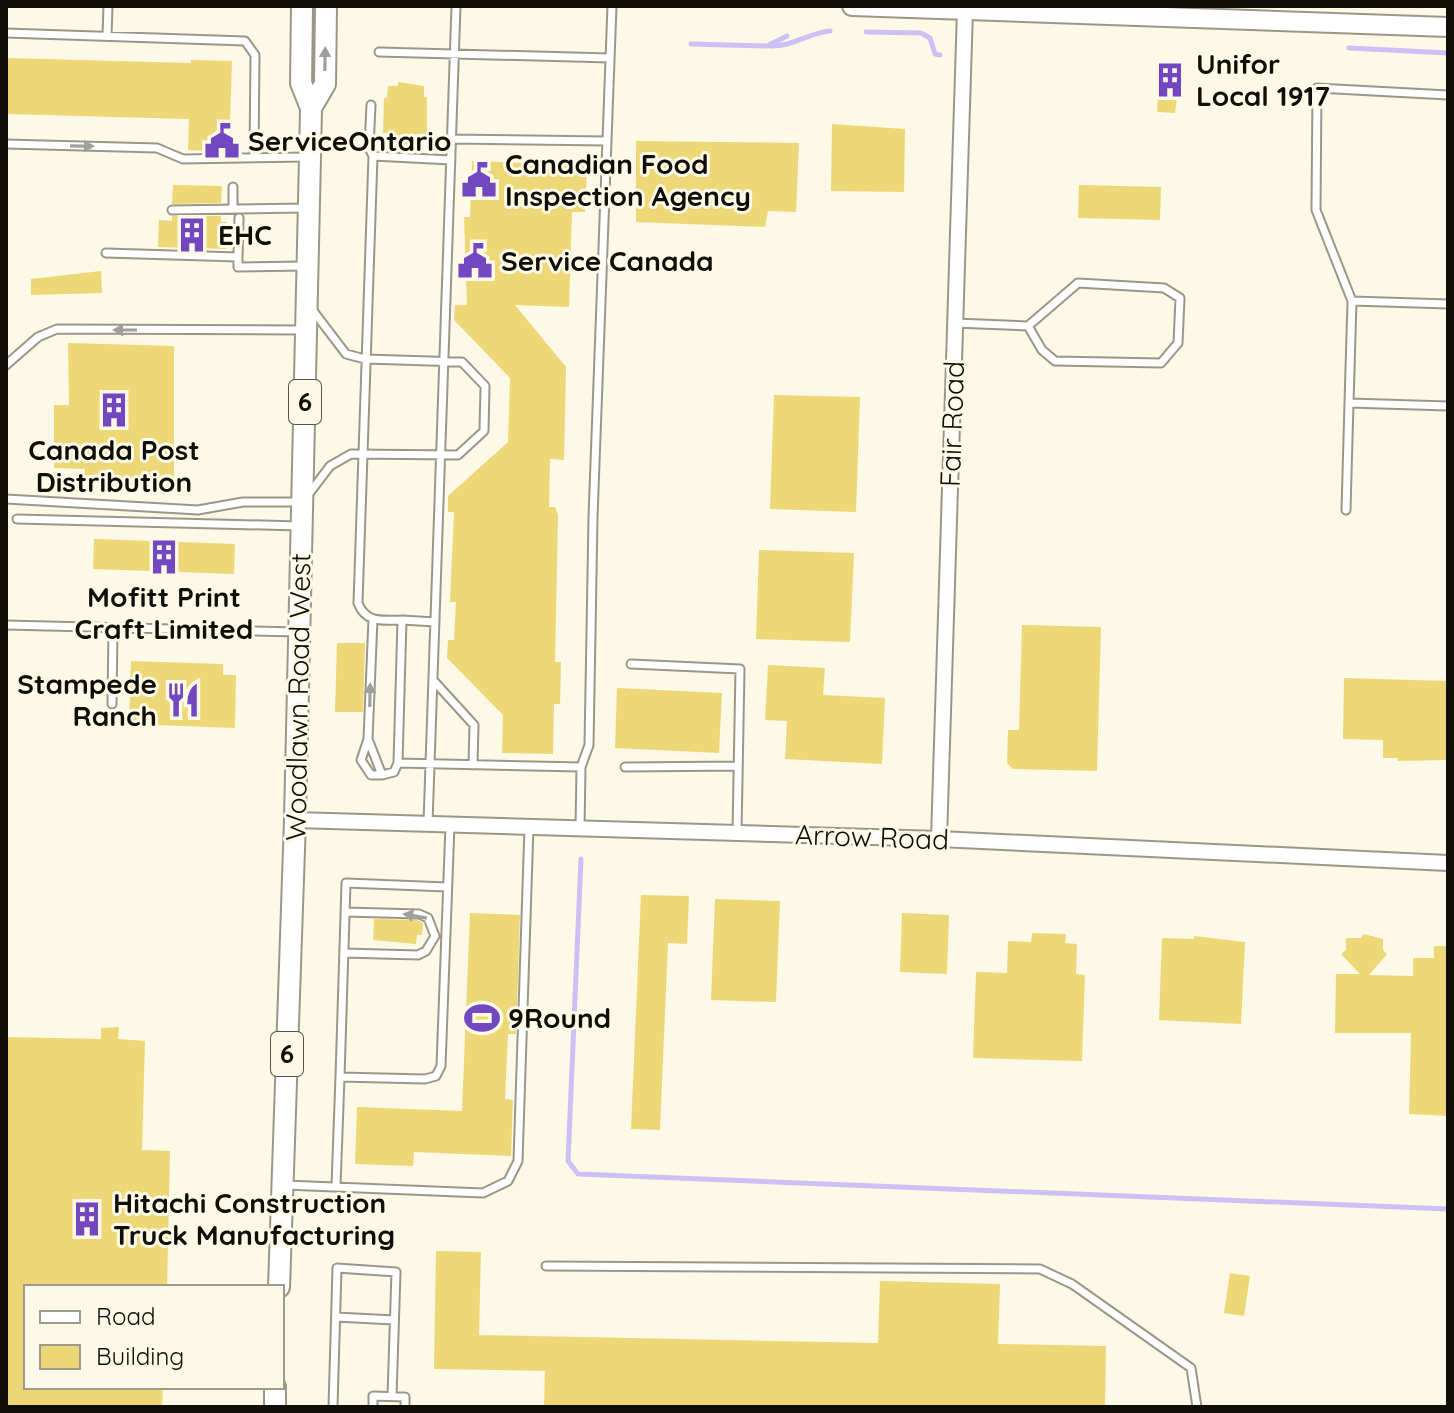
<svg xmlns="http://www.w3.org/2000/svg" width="1454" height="1413" font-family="Quicksand,sans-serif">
	<rect width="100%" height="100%" fill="#fcf9e7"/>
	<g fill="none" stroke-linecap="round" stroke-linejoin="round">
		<!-- stream -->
		<path stroke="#cdc0f4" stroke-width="5" d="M866,32L921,33L930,38L935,54L940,55
			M691,44L767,46L787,36
			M770,46C792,47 808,33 830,31
			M1349,48L1448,53
			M581,859L568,1161L578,1174L1448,1209"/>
	</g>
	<!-- building -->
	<path fill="#eed776" d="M6,58L191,63V60L232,61L229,152L188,150L189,119L6,114Z
		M1160,63L1181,64L1175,113L1157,112Z
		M398,82L424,86V97H427V136H423V147H412V151L395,150V146L386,145V133H383L384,98H387L388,86H398Z
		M832,124L905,129L904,192L831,191Z
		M636,141L799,143L796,212L768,211L765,227L636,222Z
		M472,161L587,165L585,212H572L569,307L515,305L566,367L564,460L550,459L549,507H555L558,515L555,662H561L560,704H554L553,754L502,753L503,715L447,658L448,640H454L456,602H450L454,512H448V496L508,442L510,378L454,320L455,305H467L464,217H470Z
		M173,185L222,186L221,203L172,204Z
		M1079,185L1161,187L1160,220L1078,218Z
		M172,216H221V222H227L226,249L158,247L159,220L172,221Z
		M101,271L102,293L31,295V279Z
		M68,343L174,346V479L84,477L85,469L54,468V405H69Z
		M774,395L860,397L856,512L770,509Z
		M94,539L235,544L234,574L93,569Z
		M759,550L854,553L850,642L756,639Z
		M1022,625L1101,627L1097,771L1013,769L1007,763L1008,730H1019Z
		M337,643H365L363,712H335Z
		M131,661L223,664V675H236L235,728L129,724Z
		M768,665L825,668L823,695L885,698L882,764L785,759L787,721L765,720Z
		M1344,678L1448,681V760L1397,761L1398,758H1383V740L1343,739Z
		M617,688L722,693L719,753L615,748Z
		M641,895L689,896L687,944L668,943L660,1130L631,1129Z
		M715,899L780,901L776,1002L711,1000Z
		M470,913L520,915L516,1034H508L505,1099L513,1100L511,1156L414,1152L413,1166L355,1164L357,1107L462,1111Z
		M902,913L949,915L947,974L900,972Z
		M374,919L417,920L423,923L422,935H417L416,944L373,940Z
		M1032,933L1066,934L1065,943L1077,944L1076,974L1085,975L1082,1061L973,1058L976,972L1007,973L1008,941L1031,942Z
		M1364,934L1383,939V950L1387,954L1369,975L1413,976V958H1434V946H1448V1116L1409,1114L1411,1033H1335L1336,974H1360L1341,954L1346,950V938H1361Z
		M1194,936L1245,942L1241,1024L1159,1020L1162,938L1194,939Z
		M119,1027L118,1039L145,1041L142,1150L170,1151L167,1287H26V1387H163L162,1407H6V1037L101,1039V1028Z
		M436,1251L481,1252L479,1335L878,1343L880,1281L1000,1284L998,1344L1106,1346L1105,1407H544L545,1371L434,1369Z
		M1230,1273L1250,1276L1244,1316L1224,1313Z"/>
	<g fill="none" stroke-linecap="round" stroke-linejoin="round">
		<!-- service casing -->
		<g stroke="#9b9788" stroke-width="11">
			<path id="service" d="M6,33L245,41L255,55L254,157
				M107,36L108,6
				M379,52L610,58
				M1448,95L1317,88L1316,210L1352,301L1448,304
				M371,105L369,148L373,156L358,603C366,624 383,620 402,620
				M452,139L607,141
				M6,144L157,148L183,159L309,157
				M373,156L451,160
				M233,187V209
				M172,210L307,208
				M106,253L238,257V267L305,266
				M238,257L239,218
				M1352,301L1349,403L1448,406
				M955,323L1028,326L1078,283L1164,288L1180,298L1178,343L1161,363L1055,361L1042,350L1028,326
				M6,365L38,337L57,329L303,330
				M308,495L330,466L351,454L458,455L484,431L485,386L462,362L365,359L346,354L311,308
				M6,499L198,510L243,502H299
				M1346,510L1349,403
				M17,519L300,526
				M373,619L368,739L382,775L394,772L398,763
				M435,622L402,620L398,763L581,767
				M6,625L297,632
				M631,664L740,669L737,833
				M433,680L474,725L473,765
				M112,704L113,628
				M368,739L361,760L371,775H382
				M625,767L738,766
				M428,823L456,6
				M580,829L581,767L589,745L593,517L612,6
				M344,953L418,955L426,951L435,936L428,918L419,914L345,912
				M340,1077L346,883L447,887
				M285,1185L483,1193L508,1181L518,1161L529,827
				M336,1186L340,1077L425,1079L436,1076L441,1066L450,825
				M546,1266L1040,1269L1072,1284L1191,1368L1197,1407
				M336,1317L394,1320
				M333,1407L337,1268L396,1272L392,1396
				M373,1407V1396L405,1397V1407"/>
		</g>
		<!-- minor casing -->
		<g stroke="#9b9788" stroke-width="18">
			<path id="minor" d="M295,820L939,839L1448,863
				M939,839L965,10"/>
		</g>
		<!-- secondary casing -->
		<g stroke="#9b9788" stroke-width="22">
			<path id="secondary" d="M852,6L1448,27"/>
		</g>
		<!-- primary casing -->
		<g stroke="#9b9788" stroke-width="24">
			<path id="primary" d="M311,108L325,84L326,6
				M279,1287L295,820L310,157L311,108L301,83L302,6
				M275,1407V1387"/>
		</g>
		<!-- service -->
		<use href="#service" stroke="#fff" stroke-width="7"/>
		<!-- minor -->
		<use href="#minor" stroke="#fff" stroke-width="14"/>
		<!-- secondary -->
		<use href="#secondary" stroke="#fff" stroke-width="18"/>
		<!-- primary -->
		<use href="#primary" stroke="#fff" stroke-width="20"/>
	</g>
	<!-- one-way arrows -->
	<defs><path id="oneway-solid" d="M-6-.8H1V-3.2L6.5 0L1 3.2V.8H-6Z" transform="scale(2)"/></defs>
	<g fill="#9f9f9c">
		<use href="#oneway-solid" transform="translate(325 59) rotate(-89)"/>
		<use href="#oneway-solid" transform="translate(82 146) rotate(1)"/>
		<use href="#oneway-solid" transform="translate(125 330) rotate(-180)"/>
		<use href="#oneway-solid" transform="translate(370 695) rotate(-89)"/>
		<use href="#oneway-solid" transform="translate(415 916) rotate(-170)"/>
	</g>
	<!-- icons -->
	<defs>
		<g id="building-bare" transform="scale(2.76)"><path d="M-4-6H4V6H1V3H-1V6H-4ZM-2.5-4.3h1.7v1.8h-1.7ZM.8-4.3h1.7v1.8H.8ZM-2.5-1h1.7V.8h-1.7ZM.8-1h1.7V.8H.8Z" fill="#7247c0" stroke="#fcf9e7" stroke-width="2.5" paint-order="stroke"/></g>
		<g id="civic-bare" transform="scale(2.76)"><path d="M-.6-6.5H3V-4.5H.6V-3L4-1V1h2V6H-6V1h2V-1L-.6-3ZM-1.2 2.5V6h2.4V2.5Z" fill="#7247c0" stroke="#fcf9e7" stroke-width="2.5" paint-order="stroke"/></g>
		<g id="restaurant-bare" transform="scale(2.76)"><path d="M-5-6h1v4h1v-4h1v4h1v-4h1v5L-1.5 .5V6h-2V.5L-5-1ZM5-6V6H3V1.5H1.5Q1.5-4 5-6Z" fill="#7247c0" stroke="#fcf9e7" stroke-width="2.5" paint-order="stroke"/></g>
		<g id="stadium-bare" transform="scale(2.76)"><path d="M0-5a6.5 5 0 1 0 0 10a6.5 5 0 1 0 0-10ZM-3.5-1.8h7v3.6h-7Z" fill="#7247c0" stroke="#fcf9e7" stroke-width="2.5" paint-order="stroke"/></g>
	</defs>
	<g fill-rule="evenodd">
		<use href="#building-bare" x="1170" y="80"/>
		<use href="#civic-bare" x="222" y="141"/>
		<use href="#civic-bare" x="479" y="180"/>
		<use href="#building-bare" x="192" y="235"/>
		<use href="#civic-bare" x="475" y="261"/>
		<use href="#building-bare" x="114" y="410"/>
		<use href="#building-bare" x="164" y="557"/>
		<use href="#restaurant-bare" x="183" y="700"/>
		<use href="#stadium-bare" x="482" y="1018"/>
		<use href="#building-bare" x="87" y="1219"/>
	</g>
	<g text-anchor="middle" stroke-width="6" stroke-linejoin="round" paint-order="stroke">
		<!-- shield labels -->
		<g fill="#fcf9e7" stroke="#56544b" stroke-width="2">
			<rect x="289" y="380" width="32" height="44" rx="6"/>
			<rect x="271" y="1032" width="32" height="44" rx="6"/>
		</g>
		<g font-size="26" font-weight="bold" fill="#0f0e08">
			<text x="305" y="411">6</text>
			<text x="287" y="1063">6</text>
		</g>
		<!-- poi labels -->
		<g font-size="28" font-weight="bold" fill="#0f0e08" stroke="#fcf9e7" text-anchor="start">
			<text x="1196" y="74">Unifor<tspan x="1196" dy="32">Local 1917</tspan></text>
			<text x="248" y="151">ServiceOntario</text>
			<text x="505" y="174">Canadian Food<tspan x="505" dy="32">Inspection Agency</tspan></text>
			<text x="218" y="245">EHC</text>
			<text x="501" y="271">Service Canada</text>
			<text x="114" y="460" text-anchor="middle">Canada Post<tspan x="114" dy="32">Distribution</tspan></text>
			<text x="164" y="607" text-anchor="middle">Mofitt Print<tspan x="164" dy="32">Craft Limited</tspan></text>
			<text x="157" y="694" text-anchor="end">Stampede<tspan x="157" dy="32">Ranch</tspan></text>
			<text x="508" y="1028">9Round</text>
			<text x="113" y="1213">Hitachi Construction<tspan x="113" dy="32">Truck Manufacturing</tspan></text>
		</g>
		<!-- street labels -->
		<g font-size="28" fill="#0f0e08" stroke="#fcf9e7">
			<text transform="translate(952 424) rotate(-88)" y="10">Fair Road</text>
			<text transform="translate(298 697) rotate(-89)" y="10">Woodlawn Road West</text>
			<text transform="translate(872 837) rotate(2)" y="10">Arrow Road</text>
		</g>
	</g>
	<!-- border -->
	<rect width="1454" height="1413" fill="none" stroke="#0f0e08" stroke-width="16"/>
	<!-- legend -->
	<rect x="24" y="1285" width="260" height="104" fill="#fcf9e7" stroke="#9d9b8e" stroke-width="2"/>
	<rect x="40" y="1311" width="40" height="12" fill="#ffffff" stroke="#9d9b8e" stroke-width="2"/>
	<text x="96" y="1325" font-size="24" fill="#0f0e08">Road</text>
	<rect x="40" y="1345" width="40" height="24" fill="#eed776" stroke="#9d9b8e" stroke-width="2"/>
	<text x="96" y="1365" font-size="24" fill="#0f0e08">Building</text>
</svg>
